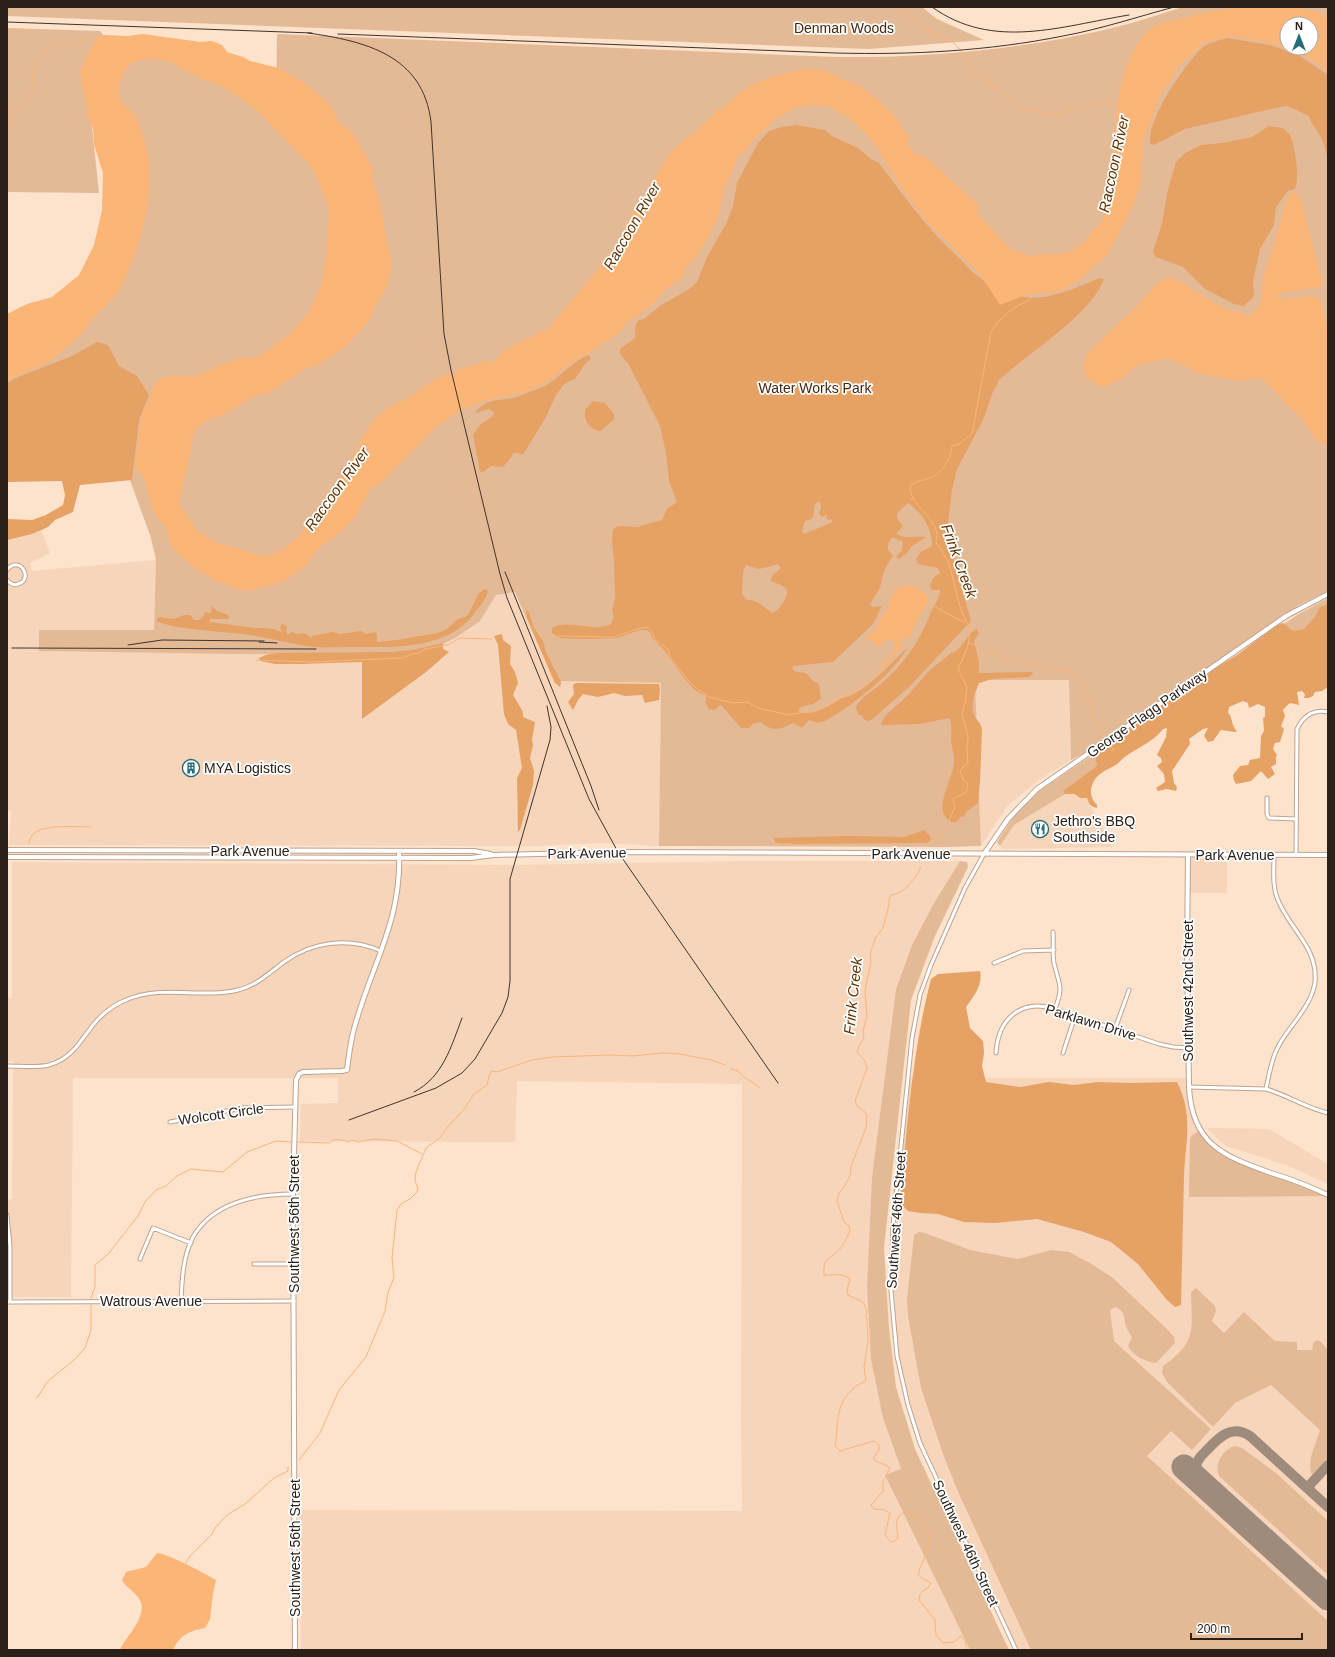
<svg xmlns="http://www.w3.org/2000/svg" width="1335" height="1657" font-family="Helvetica,sans-serif">
	<rect width="100%" height="100%" fill="#fde2cc"/>
	<!-- built -->
	<path fill="#f6d5bb" d="M7,521H37L50,553L30,563L32,571L156,560L154,630H39V651L492,601L496,595L515,592L554,681L661,683L659,846L603,843L534,846L9,845L11,811L7,810Z
		M975,680H1069L1071,760L1039,780L1008,805L981,846Z
		M1080,785L1112,847L1002,849L1000,846L1014,825Z
		M1188,855H1227V893H1188Z
		M742,861H960L934,903L912,945L896,989L872,1177L867,1287L883,1418L901,1470L886,1475L970,1650H301L300,1510L742,1511L741,1421L742,1084L517,1081L515,1142L300,1141L301,1104L338,1103V1078H73L71,1297H7V1200L12,1199L13,1061H7V998H12V862L517,865Z
		M908,1078H1189L1191,1109L1205,1137L1225,1155L1328,1195V1650H1019L987,1588L920,1443L908,1405L897,1356L890,1269Z
		M1206,1128L1269,1129L1328,1164V1184L1286,1165L1226,1146Z"/>
	<!-- green -->
	<path fill="#e4ba96" fill-rule="evenodd" d="M7,7H922L937,19L984,40L869,49L7,16Z
		M1183,7H1328V591L1299,605L1284,615L1095,747L1071,760L1069,680H975L981,846L947,847L659,846L661,683L554,681L515,592L496,595L480,621L455,638L431,650L385,656L39,651V630H154L156,560L151,538L130,480L7,481V369L106,292L114,71L154,51L276,106L277,34L836,57C926,58 1016,50 1104,30C1131,24 1157,15 1183,7ZM1287,24H1311V48H1287Z
		M7,28L100,31L107,40L89,98L99,193L7,192Z
		M1328,598V617L1080,785L1014,825L1000,846L997,842L1012,819L1038,792L1297,615Z
		M960,861L967,862L968,867L935,936L911,1000L884,1248L889,1328L896,1387L915,1449L1009,1650H970L885,1475L901,1469L883,1418L871,1359L867,1287L872,1177L896,989L912,945L934,903Z
		M1201,1130L1226,1155L1328,1196L1189,1197L1190,1139L1192,1135Z
		M919,1232L925,1233L970,1250L1018,1259L1051,1250L1069,1252L1090,1263L1113,1278L1168,1330L1174,1337L1175,1343L1156,1363C1146,1362 1133,1356 1128,1346L1132,1338C1130,1333 1127,1330 1126,1326C1123,1316 1126,1312 1115,1307L1110,1310L1114,1341L1211,1429L1192,1450L1171,1431L1147,1456L1328,1621V1650H1031L959,1494L943,1454L921,1388L908,1316L907,1300L914,1235Z
		M1196,1288L1215,1306L1216,1311L1212,1321L1224,1333L1244,1312L1275,1341L1297,1342V1350H1312L1313,1343L1317,1340L1320,1341L1328,1350V1458L1312,1475C1306,1461 1316,1444 1320,1430L1271,1385L1235,1403L1213,1427L1167,1382L1162,1373L1163,1366C1197,1342 1192,1330 1191,1292Z
		M1235,1446L1242,1448L1276,1473L1328,1521V1575L1219,1476C1214,1464 1223,1449 1235,1446Z"/>
	<!-- forest -->
	<path fill="#e6a164" fill-rule="evenodd" d="M1227,38L1270,45L1297,54L1328,75V164C1327,154 1325,145 1320,136C1316,128 1312,126 1309,116L1287,106L1280,107L1185,129L1154,145L1150,143C1148,118 1184,65 1202,48C1208,43 1220,40 1227,38Z
		M796,125L825,130L832,136L858,148L871,159L879,163C904,196 927,229 958,257C964,262 968,269 975,274C989,286 1006,294 1024,297C1050,301 1077,287 1100,278L1104,279C1091,315 1028,353 999,380L992,394L984,418L957,469L952,490L947,532L948,542L971,621L909,687L870,721L865,720L861,715H858L856,706C863,696 874,690 883,682C905,663 921,639 931,612C934,604 940,599 940,590H932L930,586L933,578L940,573L938,568L918,564L916,559L921,552L932,546C933,530 921,511 908,503L897,513V518L903,526L896,534C905,539 916,536 926,537L912,546L907,553L899,559L896,557L902,550L903,542L892,537L888,544V550L893,555L884,571L880,588L870,604L872,607L882,606L873,624L833,662L793,666L792,669L796,672L806,673L813,681L819,684L821,699L813,704L801,707L798,711C811,718 829,706 840,699C844,697 848,697 852,695C872,685 891,663 908,647C895,672 850,708 825,721L818,723L809,720L802,728L793,723C780,730 772,732 761,722L753,724L749,728H741L721,705L714,710L709,709L705,702L706,700V696L695,690L685,679L664,650L652,638L650,632L646,630H640L617,638L592,639L560,638L552,633V628C568,618 595,633 611,624L614,616L612,610L615,598L614,560L612,543L613,530L616,527L620,526L637,527L662,520L667,509L677,502L669,481L666,453L660,426L628,363C624,359 619,355 620,349L635,338L636,323L639,320L644,319L661,305L688,290L697,282L707,257L726,224L733,206L737,183L758,143L769,131L782,127ZM820,502L821,507L819,514L822,517L827,514L826,517L828,520L833,519L831,523L804,534L802,530L805,521L812,519C815,513 813,508 816,503ZM778,564L781,568L772,576L771,581C783,586 792,587 784,601C780,607 779,609 773,613C764,608 758,599 747,600L742,594L743,572L746,565L759,569Z
		M1269,126L1283,128C1285,130 1288,133 1290,135C1295,146 1300,178 1295,189L1288,191L1276,207L1274,225L1260,249L1253,281L1254,294L1252,299L1243,306L1234,304L1205,289L1183,267L1156,257L1153,252L1162,223L1168,189L1176,162L1185,153L1201,145L1222,143L1252,137Z
		M97,342L108,345L119,366L137,376L149,395L139,420L132,480L80,485L73,512L55,520L48,527L32,534L7,540V519L32,520L46,515L63,505L65,495L62,481L7,482V383L18,377L72,356Z
		M589,355L591,359L585,364L575,379L564,384L556,395L546,417L524,453L522,455L519,453H513L512,456L503,467L491,466L483,472H480L473,435L480,425L494,415V412L489,409L475,413C488,395 504,403 522,395C530,391 541,389 548,384C562,375 573,361 589,355Z
		M593,401L605,403L614,414V419L601,431C591,431 581,419 586,409C588,406 591,403 593,401Z
		M485,589L488,591C486,599 481,605 476,611C449,651 392,647 350,647C339,647 326,648 314,647C290,644 267,637 243,634C219,631 176,630 156,621L159,617L174,619L184,615H190L194,620C201,621 203,617 205,612L211,613L212,606L217,611L228,615L229,618L228,619H210V622L255,628C257,628 269,628 272,629C276,629 278,632 282,631L280,628L282,623L287,627L286,632L288,635L292,632L297,634L305,633L311,638L312,636L333,632L340,634L361,631L366,634L375,632L377,634V642C391,641 405,639 419,636C427,634 435,635 443,631C449,629 452,623 457,620C461,617 465,618 468,615L478,594Z
		M1328,604V687L1322,691L1315,692L1313,696L1309,698H1304L1305,694L1302,691L1297,692L1299,705C1289,703 1291,701 1283,710L1285,716L1281,726L1284,729L1280,742L1275,743L1273,749L1277,755L1276,757V764L1271,767L1275,774L1268,779L1261,771L1251,781L1236,784L1234,780L1233,775L1240,766L1248,765L1250,760L1260,758L1261,736L1264,731L1263,718L1265,717V707L1258,704L1249,708L1248,703L1243,701L1229,707L1228,713C1233,717 1231,726 1237,731L1235,732L1221,730L1213,741L1208,742L1204,736L1208,728L1203,729L1189,739L1190,744L1172,771L1174,783L1177,787L1176,791L1167,789L1158,791L1156,788L1165,782L1164,774L1157,766L1162,762L1161,758L1157,755L1166,737L1167,728L1163,729C1154,741 1138,748 1126,756C1122,759 1118,764 1114,766C1111,768 1107,769 1103,772C1091,779 1086,795 1097,805V808C1091,807 1089,804 1087,798H1080L1075,794H1065L1063,791L1097,766L1094,752L1163,704L1173,699L1196,680L1237,655L1277,625L1283,623L1293,631L1304,629L1315,617L1319,608Z
		M526,610L529,612L534,628L543,641L546,652L561,682L560,687L555,683L527,618Z
		M976,629L979,633L974,641L979,662V673L1032,672L1033,674L1029,677L992,679L979,683C975,693 970,705 974,715C977,721 981,723 982,729L980,782L978,803L966,812L965,816L961,817L955,823C951,821 947,820 945,816C936,804 953,778 954,763C955,755 951,747 951,739C951,732 953,724 949,718L920,724L883,725L881,724L884,717L908,695L930,670L951,653H952C964,648 965,636 976,629Z
		M502,634L503,640L511,646L510,664L515,672L518,683L513,695L523,712V717L535,722L532,739L533,745L530,758L534,771L533,785L520,830L518,832L517,778L522,768L521,762L516,730L508,724L504,714L498,645L494,636Z
		M443,643V649L449,652L426,672L362,719V662L301,664H275L260,661L259,658L266,655L277,653L392,652L413,650Z
		M576,683L659,684L660,689L659,700L645,703L642,695L625,696L614,693L598,697L583,694L578,700L573,710L568,702L574,694L573,685Z
		M924,830L930,836L931,840L927,843L793,844C787,842 780,845 775,842L774,838L846,836L904,837Z
		M980,971C983,985 974,996 966,1007L970,1028L983,1041L984,1053L982,1066L986,1082L1020,1087L1049,1082L1074,1085L1098,1082L1130,1083L1177,1082C1194,1115 1185,1143 1184,1177C1183,1220 1182,1262 1181,1305L1175,1307L1167,1300L1138,1264L1111,1242L1084,1232L1037,1219L995,1223L964,1222L938,1214L920,1213L908,1211L900,1203C907,1128 912,1052 931,979L938,974Z"/>
	<!-- water -->
	<path fill="#fbb577" fill-rule="evenodd" d="M1248,7C1262,10 1274,6 1288,7C1301,8 1316,12 1328,16V72L1319,64L1299,53L1261,40L1231,36L1204,42L1176,69L1170,82L1161,94L1144,139L1140,187L1130,212L1107,255L1099,263L1093,266L1085,275L1062,291L1028,294L1000,305L979,273L926,221L897,181L872,140L853,121L831,107L813,105L795,108L778,117L751,142L747,150L739,155L724,189L718,217L705,243L695,259L685,268L682,278L666,289L654,303L639,315L625,324L620,332L589,353L578,358L546,382L525,392L483,401L463,409L437,426L383,481L370,489L357,515L342,531L321,546L310,558L308,564L282,582L253,590L243,591L213,579L193,567L174,550L169,540L168,530L155,515L149,499L144,476L136,470L137,449L142,414L150,399L155,384L161,378L174,376H197L220,365L243,358L258,357L292,332L310,311L321,286L325,265L328,239L329,215L327,202L313,170L308,163L259,112L239,97L217,84L200,78L166,60L144,59L134,62L126,68L118,86L122,105L129,109L136,117L146,146L149,164V193L147,211L135,255L119,291L91,321L80,336L52,359L40,366L7,380V314L27,304L52,297L79,275L94,245L102,210L103,173L94,144L93,128L89,120L80,72L87,56L98,37L104,35L127,36L143,34L201,42L212,41L222,45L227,52L243,57L250,61L279,68L290,75L296,77L329,103L339,123L352,132L356,138L373,170L372,177L382,211L385,232L392,266L387,286L376,304L369,321L345,347L318,365L306,368L270,393L256,395L224,414L204,422L195,430L179,503L197,531L215,542L263,556C299,554 333,491 349,463C358,448 364,431 376,418C387,407 404,401 417,392C426,386 440,373 451,375L461,369L484,362L495,361L503,351L549,328L617,246L632,213L645,199L649,189L669,154L686,138L697,131L717,110L727,105L736,96L750,86L769,78L793,71L813,69L827,71L838,77L861,87L879,101L896,118L909,138L906,145L911,147L915,155H920L928,159L979,206L977,213L1009,248L1033,257C1042,252 1050,255 1060,254C1069,253 1080,246 1086,240C1089,237 1090,233 1093,230C1094,229 1096,228 1098,226C1111,211 1112,179 1113,159C1115,120 1118,55 1151,29C1156,24 1183,18 1191,16C1210,12 1228,8 1248,7ZM1287,24H1311V48H1287Z
		M1292,193H1295L1300,197L1323,285L1320,287L1279,294L1277,297L1279,299L1313,296L1317,298L1321,304L1328,331V447C1313,440 1312,433 1303,420C1299,415 1294,412 1289,407C1280,397 1272,387 1261,378L1238,381L1196,372L1176,362L1169,359H1159L1151,363L1141,364L1133,368L1122,378L1104,387C1086,381 1078,372 1088,353L1134,309L1157,284L1164,279L1172,278L1179,281L1221,307L1249,316L1257,310L1261,303L1264,276L1283,214C1284,207 1286,199 1292,193Z
		M908,585C920,589 927,590 929,604C922,605 914,630 910,637L903,638L898,642L904,645L881,670L879,668L894,652L896,648L893,643L894,639H889L878,646L875,645L871,639L864,642L868,635L875,630L889,606L893,592L896,589Z
		M157,1553C167,1553 205,1574 216,1580L213,1593L210,1619L205,1628C189,1631 180,1635 173,1650H120C126,1636 148,1617 140,1600C136,1592 126,1588 122,1580L126,1572L146,1567Z"/>
	<g fill="none" stroke-linecap="round" stroke-linejoin="round">
		<!-- stream -->
		<path stroke="#fbb577" stroke-width="1" d="M901,7C912,16 920,26 933,33C939,36 947,38 953,42C963,50 968,65 977,75C983,80 990,81 994,88C1005,90 1007,103 1020,105L1023,109C1036,109 1048,116 1061,113C1065,112 1070,109 1075,108C1091,103 1101,102 1118,102
			M7,129L13,114L31,92L34,86L33,76L36,62L45,50L60,43L82,42L93,38H99
			M7,169V178
			M910,499H914
			M934,606L957,619L965,622
			M550,635L557,637L559,636L614,637L637,629L648,627L651,630L655,640L668,649L670,657L688,680L696,688L709,697L733,703L747,702L758,708L789,715L814,710L835,702L838,698L853,692L879,670
			M969,643L1006,658L1076,673L1083,683L1092,709L1103,737
			M256,660L312,662L402,658L412,654L419,653L425,649L448,645L460,638L492,639
			M1111,746L1114,751
			M936,842C939,836 943,833 945,828C949,822 952,814 955,807L953,803L954,798L966,793L968,784L963,779L960,772L963,767L968,763L967,750L968,737L962,714L965,703L967,687L958,669C965,653 971,645 969,626C952,600 958,568 936,543C936,540 937,536 937,534C934,515 910,506 910,486C916,481 920,481 927,479C943,474 950,461 952,446L959,444L972,434L991,332C1000,317 1015,306 1031,299L1028,294
			M29,843C30,841 30,839 31,837C38,823 78,827 91,827
			M921,867C916,878 904,894 891,895L889,900V905L883,928L876,937L870,954L871,961L865,991L867,1016L863,1031L864,1038L859,1046L857,1052L865,1061L867,1068L855,1101L857,1106L865,1112L867,1116L866,1128L851,1166L850,1176L844,1187L839,1193L837,1201L844,1222L849,1226L850,1231C847,1237 843,1247 838,1251C828,1261 823,1257 824,1275C834,1276 842,1272 850,1279L847,1290L848,1295L863,1302L867,1310L866,1317L867,1320L868,1341L864,1367L866,1380C863,1383 859,1384 856,1386C834,1404 839,1422 835,1446L840,1451L874,1441L879,1445V1450L873,1459C878,1464 885,1463 890,1468L883,1482V1491L871,1505L874,1509L885,1510L890,1513L885,1535L891,1542H893L898,1538C897,1528 894,1520 902,1513C919,1514 932,1526 929,1545C927,1555 920,1564 918,1575L923,1579L931,1583L928,1588L925,1589L920,1594L919,1600L935,1620L936,1635L943,1643L954,1642L961,1636L965,1640L967,1650
			M731,1069L738,1071L744,1077L759,1087
			M298,1142L329,1143C335,1138 341,1139 348,1142L352,1140L358,1142L375,1139L397,1141L422,1154
			M91,1298L95,1287V1265L109,1253L138,1216L145,1202L156,1190L166,1186L177,1176L191,1169L223,1172L247,1152L276,1141L292,1142
			M37,1398L48,1381L74,1360L85,1348L91,1330V1305
			M299,1460L320,1433L339,1390L366,1357L385,1311L388,1292L394,1278L392,1258L397,1210L401,1204L410,1199L417,1192L418,1188L415,1181L416,1172L426,1148L441,1137L444,1131L465,1108L474,1094L487,1085L489,1076L492,1071L497,1072L532,1060L552,1057L611,1055L632,1056L663,1053L680,1054L711,1060L725,1065
			M185,1564L190,1556L212,1534L215,1528L227,1515L245,1504L274,1478L288,1471V1467"/>
		<!-- taxiway -->
		<path stroke="#9e8b7c" stroke-width="10" d="M1204,1485C1200,1479 1196,1475 1196,1468C1196,1460 1202,1455 1207,1450C1219,1437 1232,1424 1250,1436L1328,1507
			M1307,1488L1328,1465"/>
		<!-- runway -->
		<path stroke="#9e8b7c" stroke-width="25" d="M1184,1467L1328,1598"/>
		<!-- street casing -->
		<g stroke="#bda490" stroke-width="5">
			<path id="street" d="M7,570C20,554 34,580 18,584C13,586 10,583 7,580
				M1267,798V814L1269,818L1296,819
				M984,854L965,888L931,965L920,995L912,1038L893,1225L891,1291L897,1356L908,1405L920,1443L1016,1650
				M1296,855L1297,729C1303,717 1313,709 1328,712
				M1053,932C1054,942 1052,953 1054,963C1059,985 1064,986 1055,1009
				M994,963L1023,951L1054,950
				M1115,1029L1129,990
				M996,1053C998,1019 1021,998 1055,1009L1159,1044L1173,1047L1189,1048
				M1063,1053L1075,1016
				M7,1066C21,1066 36,1068 49,1065C71,1059 80,1042 93,1025C102,1014 113,1005 126,1000C162,984 201,999 238,990C256,986 269,973 284,962C313,941 349,937 381,951
				M1189,1087L1266,1089C1287,1095 1306,1108 1328,1113
				M1266,1089C1269,1075 1271,1059 1279,1045C1290,1025 1312,1006 1315,982C1318,947 1290,930 1278,900C1272,887 1274,869 1274,855
				M170,1122L242,1108L296,1107
				M7,1215L10,1246V1302
				M140,1259L153,1228L191,1243
				M254,1264H294
				M181,1301C182,1279 183,1256 193,1237C213,1202 257,1194 293,1194
				M7,1302L294,1301"/>
		</g>
		<!-- secondary casing -->
		<g stroke="#bda490" stroke-width="6">
			<path id="secondary" d="M7,850L474,851L491,854
				M984,854L1008,819L1037,789L1286,616L1328,594
				M1188,855L1187,954L1189,1087C1192,1145 1224,1156 1271,1173C1291,1179 1309,1186 1328,1195
				M7,857L471,858L493,855L618,852L1328,855
				M295,1650L293,1194L296,1080L299,1074L303,1072L342,1071L347,1070C349,1053 351,1037 356,1022C374,960 402,919 399,851"/>
		</g>
		<!-- street -->
		<use href="#street" stroke="#fff" stroke-width="3"/>
		<!-- secondary -->
		<use href="#secondary" stroke="#fff" stroke-width="4"/>
		<!-- rail -->
		<path stroke="#40342b" stroke-width="1" d="M932,7C993,51 1061,26 1129,15
			M7,22L312,33
			M308,33C365,41 423,55 431,122L444,334L451,370L500,574L507,598L589,799L618,852L778,1083
			M338,34L836,53C912,55 988,51 1063,36C1101,29 1137,17 1174,7
			M505,572L591,786L599,810
			M259,642L277,643
			M128,645L162,640L264,641
			M12,648L316,649
			M414,1092C443,1077 451,1047 462,1018
			M349,1120L436,1088L462,1073L475,1059L502,1013L508,997L510,981V879L550,740L551,727L547,706"/>
	</g>
	<!-- icons -->
	<defs>
		<g id="building-ring" transform="scale(0.9)"><circle r="9.5" fill="#fff" stroke="#246c78" stroke-width="1.5"/><path d="M-4-6H4V6H1V3H-1V6H-4ZM-2.5-4.3h1.7v1.8h-1.7ZM.8-4.3h1.7v1.8H.8ZM-2.5-1h1.7V.8h-1.7ZM.8-1h1.7V.8H.8Z" fill="#246c78"/></g>
		<g id="restaurant-ring" transform="scale(0.9)"><circle r="9.5" fill="#fff" stroke="#246c78" stroke-width="1.5"/><path d="M-5-6h1v4h1v-4h1v4h1v-4h1v5L-1.5 .5V6h-2V.5L-5-1ZM5-6V6H3V1.5H1.5Q1.5-4 5-6Z" fill="#246c78"/></g>
	</defs>
	<g fill-rule="evenodd">
		<use href="#building-ring" x="191" y="768"/>
		<use href="#restaurant-ring" x="1040" y="829"/>
	</g>
	<g text-anchor="middle" stroke-width="3.5" stroke-linejoin="round" paint-order="stroke">
		<!-- park labels -->
		<g font-size="14" fill="#43270d" stroke="#fff">
			<text x="844" y="33">Denman Woods</text>
			<text x="815" y="393">Water Works Park</text>
		</g>
		<!-- street labels -->
		<g font-size="14" fill="#2a2018" stroke="#fff">
			<text transform="translate(1147 713) rotate(-35)" y="5">George Flagg Parkway</text>
			<text x="250" y="856">Park Avenue</text>
			<text transform="translate(587 853) rotate(-1)" y="5">Park Avenue</text>
			<text x="911" y="859">Park Avenue</text>
			<text x="1235" y="860">Park Avenue</text>
			<text transform="translate(1188 991) rotate(-90)" y="5">Southwest 42nd Street</text>
			<text transform="translate(1091 1022) rotate(17)" y="5">Parklawn Drive</text>
			<text transform="translate(221 1114) rotate(-8)" y="5">Wolcott Circle</text>
			<text transform="translate(896 1220) rotate(-86)" y="5">Southwest 46th Street</text>
			<text transform="translate(294 1224) rotate(-90)" y="5">Southwest 56th Street</text>
			<text x="151" y="1306">Watrous Avenue</text>
			<text transform="translate(966 1543) rotate(65)" y="5">Southwest 46th Street</text>
			<text transform="translate(295 1548) rotate(-90)" y="5">Southwest 56th Street</text>
		</g>
		<!-- poi labels -->
		<g font-size="14" fill="#2a2018" stroke="#fff" text-anchor="start">
			<text x="204" y="773">MYA Logistics</text>
			<text x="1053" y="826">Jethro's BBQ<tspan x="1053" dy="16">Southside</tspan></text>
		</g>
		<!-- water labels -->
		<g font-size="15" font-style="italic" fill="#5f3300" stroke="#fff">
			<text transform="translate(1114 164) rotate(-78)" y="5">Raccoon River</text>
			<text transform="translate(632 226) rotate(-60)" y="5">Raccoon River</text>
			<text transform="translate(337 489) rotate(-54)" y="5">Raccoon River</text>
			<text transform="translate(959 561) rotate(70)" y="5">Frink Creek</text>
			<text transform="translate(853 996) rotate(-84)" y="5">Frink Creek</text>
		</g>
	</g>
	<!-- border -->
	<rect width="1335" height="1657" fill="none" stroke="#2a2018" stroke-width="16"/>
	<!-- north arrow -->
	<g transform="translate(1299 36)"><circle r="19" fill="#ffffff" stroke="#aaa6a3"/>
	<path d="M0-3L7 15L0 10L-7 15Z" fill="#246c78"/>
	<text y="-6" font-size="11" font-weight="bold" text-anchor="middle" fill="#2a2018">N</text>
	</g>
	<!-- scale -->
	<path d="M1191 1633v6h111v-6" fill="none" stroke="#2a2018" stroke-width="2"/>
	<text x="1197" y="1633" font-size="12" fill="#2a2018" stroke="#ffffff" stroke-width="3" paint-order="stroke">200 m</text>
</svg>
